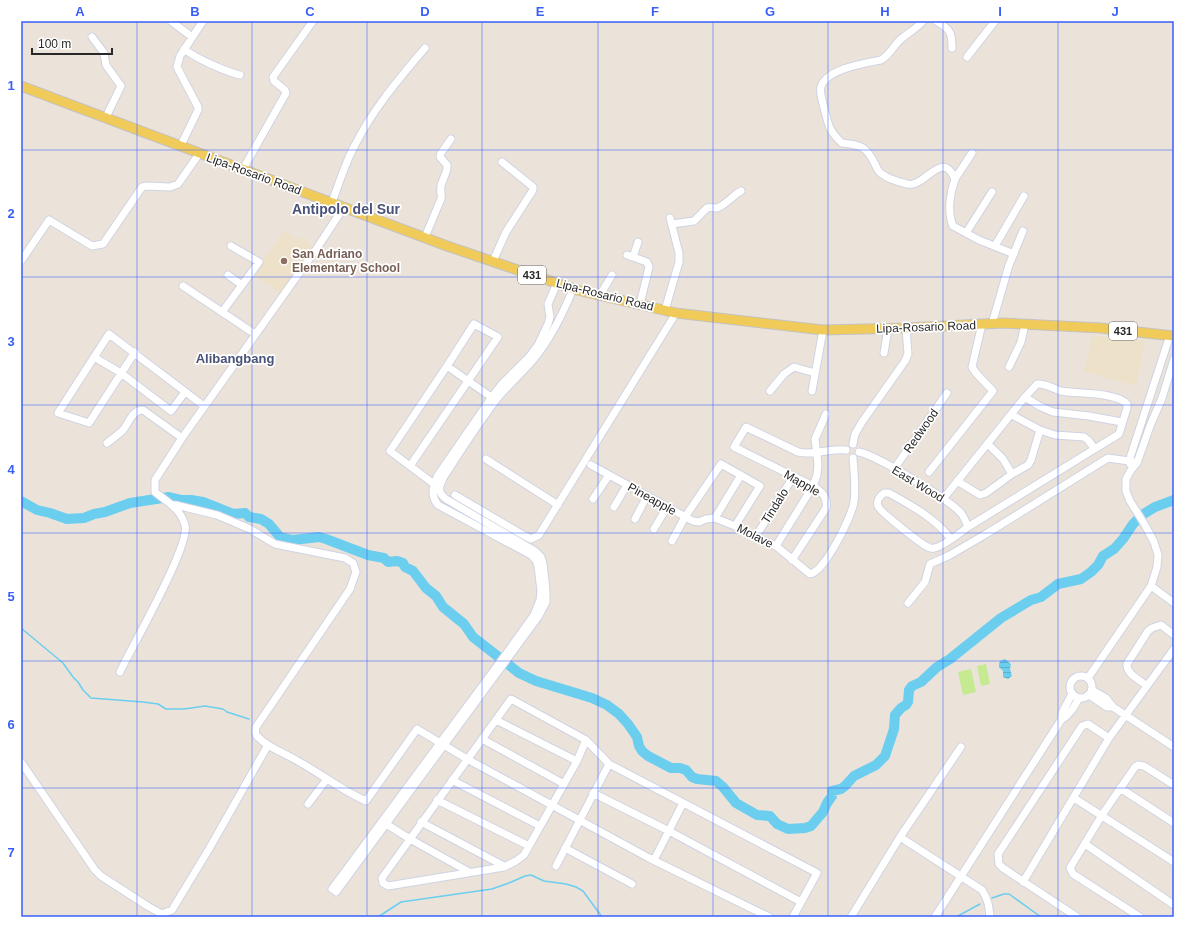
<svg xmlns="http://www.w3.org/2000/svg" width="1195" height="938" font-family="Helvetica,sans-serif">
	<defs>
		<pattern id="water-rules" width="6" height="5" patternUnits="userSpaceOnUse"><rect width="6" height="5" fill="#6bceef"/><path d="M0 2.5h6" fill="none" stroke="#5db1cd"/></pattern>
	</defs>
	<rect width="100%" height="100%" fill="#ebe3da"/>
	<!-- education -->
	<path fill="#ede1c9" d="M284,231L298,240L301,237L315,248L283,294L253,275Z
		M1091,336L1145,341L1136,386L1083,371L1090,350Z"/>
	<!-- pitch -->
	<path fill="#c5ea91" d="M986,664L990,684L981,686L977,666Z
		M971,669L976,692L963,695L958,672Z"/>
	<!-- water -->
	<path fill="url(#water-rules)" d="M1005,659L1011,664L1010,669L1012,676L1008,679L1003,677V671L999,667V664L1000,661Z"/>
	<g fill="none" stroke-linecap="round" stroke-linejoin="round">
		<!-- stream -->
		<path stroke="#6bceef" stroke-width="1.5" d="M21,628L63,663L73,677L78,682L83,690L91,698L143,702L158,704L166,709H184L205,706L223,709L227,712L249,719
			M992,898L1004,894H1009L1041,917
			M378,917L401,902L492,889L509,883L525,876L531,875L544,881L566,884L576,887L583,891L602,917
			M956,917L980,904"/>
		<!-- river -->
		<path stroke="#6bceef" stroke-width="10" d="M21,501L37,510L50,513L67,519L84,518L94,514L105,512L130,503L169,497L182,500H191L203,502L233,514L245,513L249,517L261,519L269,524L280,537L293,540L319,537L326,539L368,555L384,558L388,562L397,561L403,563L405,567L413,571L426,588L436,596L443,607L464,624L473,637L519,673L536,681L592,698L607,705L619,714L628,724L637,737L639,746L642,751L648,756L671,768H680L686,770L692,777L697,779L716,781L723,787L736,803L757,815L770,816L777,824L788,829L805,828L811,826L823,812L827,803L832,796V791L841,789L845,786L854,776L876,765L885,756L894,729L895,715L901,708L906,705L908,702L909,690L912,686L921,682L937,667L950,659L1001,618L1031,600L1041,597L1058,584L1081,579L1091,572L1098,565L1103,556L1114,549L1123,539L1133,524L1142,515L1155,507L1174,500"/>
		<!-- minor casing -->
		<g stroke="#cfd3e2" stroke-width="9">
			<path id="minor" d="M171,21L192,37
				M923,21C916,29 908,33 901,39C893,46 890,55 881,60C865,63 826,69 821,87C819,94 823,102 824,108C829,126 828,130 842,143C861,145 866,146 875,164C877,168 878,172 882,174C888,179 899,182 907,184C924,189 942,148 955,179L972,153
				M936,21C950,29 952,32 952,48
				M92,37L104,53L106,65L121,86L106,117
				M184,49C197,59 224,71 240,75
				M967,57L995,21
				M181,145L198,110V107L177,67L180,56L203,21
				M243,169L286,93L285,90L274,81L273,77L313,21
				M955,179C950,193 947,212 953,226L979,240L1014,254
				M332,202C339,184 345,163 355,145C373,109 399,79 425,48
				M672,224L694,221L707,208C710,207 714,208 717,208C726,205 733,195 741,191
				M966,233L992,192
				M425,237L441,199C442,195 440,191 441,186C442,179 448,173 447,165L440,157L441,153L451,139
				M995,246L1024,196
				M627,255L647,262L649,267L640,304
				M633,257L638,242
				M21,261L49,220L92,246L103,244L142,187L147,186L170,187L178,184L199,154
				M493,261L506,232L533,190V187L502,162
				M228,275L242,285
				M183,286L255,334
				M600,295L612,275
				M665,310L679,262V253L670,218
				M222,312L259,262L231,246
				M992,324L1009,265L1023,231
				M135,352L89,423L58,413L109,334L204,406
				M884,353L888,329
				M94,357L121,373L171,411L185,392
				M1009,367L1021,342L1025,324
				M770,391L784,374L794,367L815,373
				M812,391L823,330
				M1025,397L1039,406L1053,412L1089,416L1122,422
				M1012,415L1040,430L1055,435L1084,437L1088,440L1095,449
				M107,443C112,439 118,435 123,430C129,423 132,410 143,410L182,438
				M853,444L855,434L862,422L905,361L908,354L906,328
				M988,444L1003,459L1012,474
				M859,452C878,456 948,499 961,513C964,517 966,522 968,527
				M486,459L558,505
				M1130,464L1129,461L1170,335
				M591,465L693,521L699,522L706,519L715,518L735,526L743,531L776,546L810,574C824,573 852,516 854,502C856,487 854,472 853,458
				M410,466L498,337L474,324L447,366
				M894,469L947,393
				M929,472L993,391L976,373L972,367L982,324
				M957,481L980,495L986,493L1012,474L1028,465L1031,460L1040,430
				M434,484L390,451L447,366L494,399
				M455,495L523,535L531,539L539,535L676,313
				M593,499L609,475
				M943,499L1025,397L1037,384C1046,383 1053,389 1061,391C1076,394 1117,392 1127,404V408L1119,434L968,527C961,532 943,547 934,548C932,549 930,548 928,547C921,544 879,511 878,506C876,501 880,496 884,493H889C912,506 935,518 951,539
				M173,505H176L217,515L250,529L275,544L345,558L353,563L356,572L350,589L256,727C255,732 255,735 259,738C269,748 284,753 296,760C320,773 341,790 366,801L417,729L467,759L649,858L769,917
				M614,507L627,485
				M715,518L741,475
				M635,519L647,496
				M654,529L667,507
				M756,536L793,477
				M672,541L685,517L721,464L760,486L735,526
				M776,546L813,486L817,475L818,464L815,439L826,414
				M792,560L826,508C828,497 822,492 813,486L734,447L746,427L798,452C814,456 828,448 846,450
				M1151,586L1174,603
				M908,603L925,582L930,564L950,555L986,534L1108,458L1129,461L1137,463
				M120,672C131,648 191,545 185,525C180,508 167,502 155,492V480L182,438L317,248L344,207
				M1070 687a11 11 0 1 1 22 0a11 11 0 1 1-22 0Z
				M1088,678L1151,586L1157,567L1158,555L1154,542L1145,525L1130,501L1126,491V479L1131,470L1137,463L1150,426L1162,398L1174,359
				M1147,686C1140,680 1126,674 1127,664L1148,631L1152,628L1161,625L1174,635
				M1092,690L1106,698L1113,707L1174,747
				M1089,695L1107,707H1113
				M496,720L577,761
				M1061,720L1062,713L1072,694
				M482,739L564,784
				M586,740L577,761L524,855L516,861L504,867L388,886L383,883L382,878L511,699L586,740L609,764L817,873L793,917
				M21,762L95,870L101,876L149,907L162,914L172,910L209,849L268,745
				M452,780L540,826
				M1120,788L1174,823
				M593,793L669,831L801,902
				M1074,798L1174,862
				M437,800L529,846
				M308,804L327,779
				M383,822L410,839L469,872
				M421,822L504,866
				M900,837L982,890C988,899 989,906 990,917
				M1085,844L1174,905
				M565,848L632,884
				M654,860L683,803
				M556,866L609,764
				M1023,882L1109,738L1174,649
				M332,889L506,654L534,615L540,600L541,591L538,566L536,560L531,555L438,505C430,495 433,486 438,475L492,397L502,384L529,357L538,345L548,324L550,317L548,304L557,283
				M336,892L538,617L546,602V590L543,564L541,557L535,551L446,499C437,492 439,487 443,478C460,452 477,425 496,400C507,386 521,374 533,360C549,341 564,311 573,289
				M851,917L900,837L961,747
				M935,917L1061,720C1070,715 1074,707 1079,698
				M1077,917L1003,868L999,864L998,854L1082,726L1088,724L1109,738
				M1140,917L1073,874L1070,868L1102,815L1135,767L1138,765L1144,766L1174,785"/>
		</g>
		<!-- major casing -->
		<g stroke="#c3c3c3" stroke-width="11">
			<path id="major" d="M21,86L447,246L577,290L676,313L823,330L906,328L1002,323L1101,328L1174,336"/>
		</g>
		<!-- minor -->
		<use href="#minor" stroke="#fff" stroke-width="7"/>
		<!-- major -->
		<use href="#major" stroke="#f1cb59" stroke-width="9"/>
	</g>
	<!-- grid -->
	<path fill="none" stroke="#385ffa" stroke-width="1" stroke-opacity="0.55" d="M137,21V917M252,21V917M367,21V917M482,21V917M598,21V917M713,21V917M828,21V917M943,21V917M1058,21V917M21,150H1174M21,277H1174M21,405H1174M21,533H1174M21,661H1174M21,788H1174"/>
	<!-- markers -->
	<circle fill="#8d6e63" stroke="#fff" stroke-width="1.5" cx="284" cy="261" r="4"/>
	<g text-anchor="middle" stroke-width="3.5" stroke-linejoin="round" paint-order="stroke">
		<!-- shield labels -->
		<g fill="#fff" stroke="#686868" stroke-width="1">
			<rect x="518" y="266" width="28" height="18" rx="3"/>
			<rect x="1109" y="322" width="28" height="18" rx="3"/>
		</g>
		<g font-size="11" font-weight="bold" fill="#282828">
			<text x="532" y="279">431</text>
			<text x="1123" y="335">431</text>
		</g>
		<!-- street labels -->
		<g font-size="12" fill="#282828" stroke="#fff">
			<text transform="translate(254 174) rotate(20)" y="4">Lipa-Rosario Road</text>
			<text transform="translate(605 295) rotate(14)" y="4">Lipa-Rosario Road</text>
			<text transform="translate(926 327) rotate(-2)" y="4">Lipa-Rosario Road</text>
			<text transform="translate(921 431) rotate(-55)" y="4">Redwood</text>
			<text transform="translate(802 483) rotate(30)" y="4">Mapple</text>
			<text transform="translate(918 484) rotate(31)" y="4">East Wood</text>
			<text transform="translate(652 499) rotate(29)" y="4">Pineapple</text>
			<text transform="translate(775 506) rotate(-58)" y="4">Tindalo</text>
			<text transform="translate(755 536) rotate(27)" y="4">Molave</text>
		</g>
		<!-- education labels -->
		<g font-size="12" font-weight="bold" fill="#785e54" stroke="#fff" text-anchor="start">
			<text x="292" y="258">San Adriano<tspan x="292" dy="14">Elementary School</tspan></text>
		</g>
		<!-- neighbourhood labels -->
		<g font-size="13" font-weight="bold" fill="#495279" stroke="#fff">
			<text x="235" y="363">Alibangbang</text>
		</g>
		<!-- quarter labels -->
		<g font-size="14" font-weight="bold" fill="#495279" stroke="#fff">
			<text x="346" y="214">Antipolo del Sur</text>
		</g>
	</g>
	<!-- border -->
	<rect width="1195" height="938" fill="none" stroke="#ffffff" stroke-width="44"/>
	<!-- scale -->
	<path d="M32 48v6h80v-6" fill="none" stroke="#282828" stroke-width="2"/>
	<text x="38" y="48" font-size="12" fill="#282828" stroke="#ffffff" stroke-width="3" paint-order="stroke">100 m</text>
	<rect x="22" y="22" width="1151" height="894" fill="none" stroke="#385ffa" stroke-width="1.5"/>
	<g font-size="13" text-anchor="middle" font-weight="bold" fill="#385ffa">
		<text x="80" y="16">A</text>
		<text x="195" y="16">B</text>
		<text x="310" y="16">C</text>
		<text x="425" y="16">D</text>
		<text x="540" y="16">E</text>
		<text x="655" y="16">F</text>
		<text x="770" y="16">G</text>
		<text x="885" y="16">H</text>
		<text x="1000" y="16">I</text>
		<text x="1115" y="16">J</text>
		<text x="11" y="90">1</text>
		<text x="11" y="218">2</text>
		<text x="11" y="346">3</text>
		<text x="11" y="474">4</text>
		<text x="11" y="601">5</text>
		<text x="11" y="729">6</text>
		<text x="11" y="857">7</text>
	</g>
</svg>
